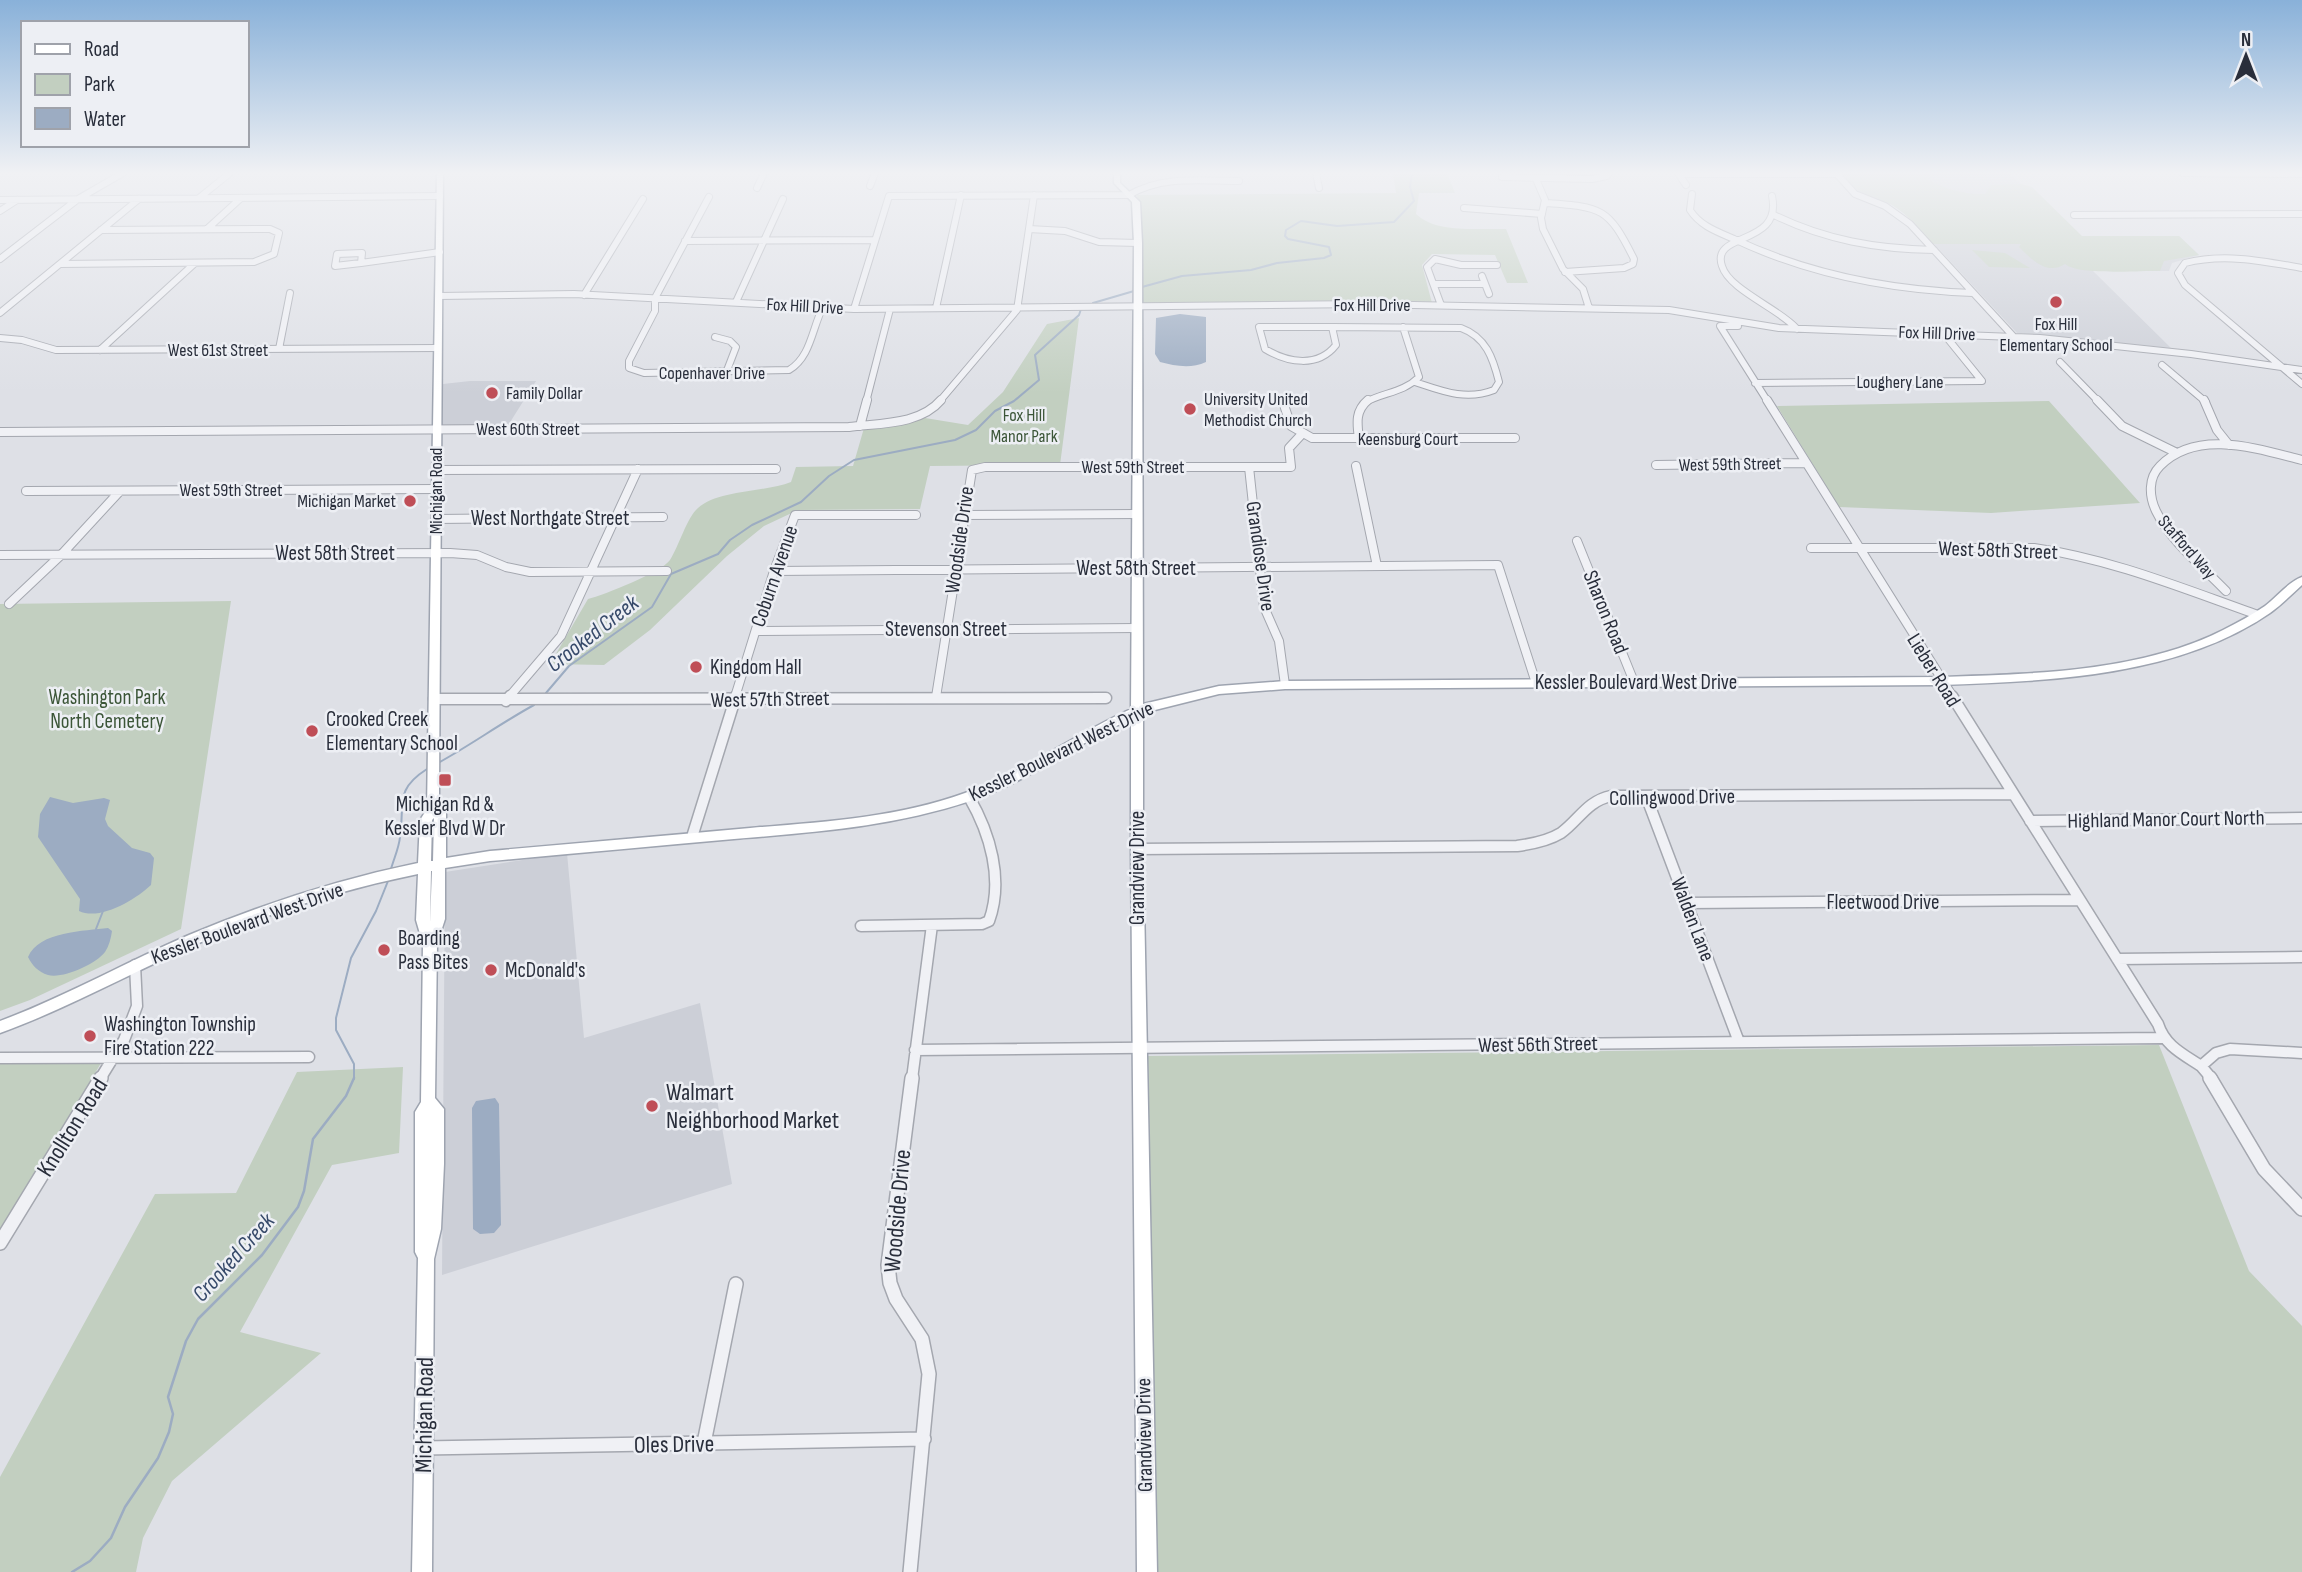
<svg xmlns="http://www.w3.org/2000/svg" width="2302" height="1572" font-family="'Sofia Sans Condensed',sans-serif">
	<rect width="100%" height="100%" fill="#dee0e6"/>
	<!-- built -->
	<path fill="#cccfd7" d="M1840,173H2009L2077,236H2179L2199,255L2172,263L2169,271H2093L2171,348L2017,333L1908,216L1892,205L1857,192Z
		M470,381H536L507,427H442L443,384Z
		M567,853L584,1038L700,1003L732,1184L442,1275L445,872Z"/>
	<!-- green -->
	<path fill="#c2cfc0" d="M1393,173H1447L1455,193H1419L1416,214C1437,234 1479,228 1506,229L1528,283H1507L1495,255L1432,254L1422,265L1432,303H1141L1137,195L1396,193Z
		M1840,173H1930L1935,175L1928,180C1947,189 1964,195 1985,194L1991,185L2021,184L2032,187L2082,236H2179L2199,255L2164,261L2160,271C2140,270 2079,276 2065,264C2047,276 2031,259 2019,247L2021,244H1933C1920,231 1908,214 1892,205C1865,191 1862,198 1840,173Z
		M1972,250L2005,253L2030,268L1989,267Z
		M1079,318L1060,465L930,466L920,509L798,510L764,526L727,556L650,630L604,665L550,664L588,599C604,595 662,572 670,560C679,546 687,517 698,508C718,490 766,492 791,482L796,467L853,466L864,428L925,418L968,425L1003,392L1047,324Z
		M2049,401L2140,503L1991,513L1839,507L1777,406Z
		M231,601L181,929L30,1000L0,1011V604Z
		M2159,1045L2249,1271L2302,1326V1572H1156L1148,1056Z
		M0,1063H101L0,1235Z
		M403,1067L399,1153L332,1165L240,1332L321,1353L172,1481L143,1538L136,1572H0V1477L155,1194L236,1193L297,1072Z"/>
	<!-- water -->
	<path fill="#9cacc2" d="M1180,314L1206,317V362C1191,369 1175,366 1160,362L1155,354L1156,318Z
		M50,797L73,803L104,798L110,800L105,819L108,826L132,848L150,853L154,858L151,885C135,900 100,921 79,911L80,899L38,837L40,814Z
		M108,928L112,931C111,938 109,946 105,952C96,964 63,979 48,975C38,972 32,965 28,957C39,931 85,931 108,928Z
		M495,1098L499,1104L501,1225L494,1233L480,1234L473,1229L472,1108L476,1101Z"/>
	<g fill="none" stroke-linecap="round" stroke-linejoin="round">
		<!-- stream-far1 -->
		<path stroke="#9cacc2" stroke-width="2" d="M1142,287L1182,276L1251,270L1277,263L1324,258L1331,255L1329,247L1288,239L1285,236L1286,230L1301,221L1337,226L1394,222L1414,201L1410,187L1412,173
			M1093,303L1134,291
			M546,693L569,666L652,607L671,574L718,554L730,540L752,525L801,502L829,476L854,460L955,440L976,430L995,411L1014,401L1039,380L1035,355L1079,315L1081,309
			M438,763C471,745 501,723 534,705
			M391,869C394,858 399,848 400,837C405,804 394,790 427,769
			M96,929L103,911
			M354,1079V1064L336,1030V1018L351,958L376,911L388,881"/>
		<!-- stream -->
		<path stroke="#9cacc2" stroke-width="2.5" d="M72,1572L90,1561L111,1538L125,1507L158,1458L169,1432L173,1414L168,1397L186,1341L198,1319L262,1255L298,1207L304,1191L313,1139L346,1096L354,1078"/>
		<!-- minor-far3 casing -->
		<g stroke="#a4a7af" stroke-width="8">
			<path id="minor-far3" d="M1316,173L1319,188
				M1678,173L1686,185
				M1836,173L1855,194L1885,206L1910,224L2013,336
				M2183,173L2302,174
				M1679,174H1837
				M1502,177L1592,179L1607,176L1609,173
				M1536,179L1545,200L1541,218L1543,229L1563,269L1583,289L1589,308
				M870,186L875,173
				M757,188L764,173
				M1692,194L1690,210C1700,226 1718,232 1734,239C1810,275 1889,290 1973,293
				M1772,196C1783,247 1710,231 1722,266C1729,290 1780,309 1797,329
				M709,197L655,298V311L629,361V368L644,373L789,370C811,357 812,328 823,307
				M199,198L230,173
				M0,200L440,196
				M1545,203C1602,207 1608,207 1634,259L1633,264L1624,268L1565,272
				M1464,208L1542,214
				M0,211L17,200
				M1774,215C1825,240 1877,249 1934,250
				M2074,215L2302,214
				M207,229L241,198
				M1029,229L1065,231L1099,242L1138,243
				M685,241L875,240
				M362,253L361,263L335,266L337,254Z
				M0,259L78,199L123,173
				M361,263L440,252
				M60,264L254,262L274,254L279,233L270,229L101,230
				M2302,268C2263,261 2224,253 2185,263L2178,273L2185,285L2302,384
				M1482,276L1489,294
				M1434,284H1485
				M584,295L643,199
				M439,296L574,294L854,309L1364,304L1669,310L1779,328L2040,338L2191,354L2302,370
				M736,302L783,199
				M1441,305L1427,267L1435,259L1461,265H1497
				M936,308L961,195
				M854,309L889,196L1129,195C1163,175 1201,181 1239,181
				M0,313L139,199
				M1738,326H1720L1768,402
				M1259,327H1332L1336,345C1318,368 1288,363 1265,349Z
				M1332,327L1461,328C1486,337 1493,358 1499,382L1494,390C1466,401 1442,391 1415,382
				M715,337L730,341L736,347L726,373
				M0,338L22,340L56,350L438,348
				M279,349L290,293
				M100,350L195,263
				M2060,362L2099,402
				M2162,365L2206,402
				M1755,383L1982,381L1944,334
				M866,402L890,309
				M939,402L1017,310L1034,195
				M1366,402C1384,392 1403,393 1419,377L1403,327"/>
		</g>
		<!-- minor-far2 casing -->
		<g stroke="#a4a7af" stroke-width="10">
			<path id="minor-far2" d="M1767,400L1953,697
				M2097,400L2122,426L2177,453
				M2204,400L2217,430L2229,445
				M1283,402L1291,426L1312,438H1515
				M860,426L867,400
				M0,432L849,427C880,423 920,425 941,400
				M1359,439C1357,423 1355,411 1368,400
				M1656,465L1805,463
				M1356,466L1377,566
				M1249,467L1264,607L1279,641L1285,685
				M436,470L776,469
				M26,491L436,489
				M963,515L1136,514
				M436,519L663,517
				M1577,541L1634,682
				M1811,548H2034C2112,559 2184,589 2258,615
				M0,555L450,553L477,555L506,567L530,572L667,571
				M774,571L1498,565L1536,683
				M2226,591C2202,566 2171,542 2156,511C2149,496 2148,478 2160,466C2197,428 2258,449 2302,460
				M9,604L61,555L120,491
				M756,631L1137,628
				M509,697L561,636L638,469
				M735,697L774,571L795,515H916
				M936,697L972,470L985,467H1291L1289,448L1301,435"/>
		</g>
		<!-- minor-far1 casing -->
		<g stroke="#a4a7af" stroke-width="13">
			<path id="minor-far1" d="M1952,696L2158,1024C2165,1046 2183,1054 2201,1066
				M434,699L1106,698
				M506,701L510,696
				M1646,796L1739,1042
				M2030,821L2302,818
				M692,837L736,696
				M1137,849L1517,846C1532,844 1548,841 1561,833C1579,820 1587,801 1611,796L2013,794
				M1687,903L2080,900
				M861,926L982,924L989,921C1004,880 990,833 969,797
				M2117,959L2302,957
				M915,1050L2162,1038
				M0,1058L309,1057
				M100,1079L124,1040L137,1006L135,965
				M912,1079L932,925
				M2212,1079L2201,1066L2216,1053L2230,1049L2302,1053"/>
		</g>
		<!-- minor casing -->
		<g stroke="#a4a7af" stroke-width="16">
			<path id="minor" d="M2210,1078L2264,1169L2302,1209
				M0,1243L101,1078
				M704,1443L736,1284
				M424,1448L924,1439
				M910,1572L929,1374L922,1339L896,1299L890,1283L888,1265L912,1078"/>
		</g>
		<!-- major casing -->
		<g stroke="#9ea4b0" stroke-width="3">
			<path id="major" d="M437,173H443L439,790V807L446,813V858L490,851C577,843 663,836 750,828C822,822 896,818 965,793C1024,772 1075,734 1131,709L1134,243L1132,202L1114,183V173H1120V183L1140,202L1142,243L1143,704L1219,686L1285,681L1941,677C2032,674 2140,672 2223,630C2237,623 2252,615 2265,606C2277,597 2288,582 2302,577V585C2291,595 2281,605 2270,613C2177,677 2049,681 1941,685L1285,689L1219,694L1143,713V849L1157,1572H1137L1131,849V719C1077,743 1028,782 970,801C891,827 817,832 734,839C653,846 571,854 490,861L445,868V919L437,944L435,1098L444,1109V1164L441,1229L434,1259L432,1572H412L418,1258L415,1252V1112L421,1102L423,944L416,920L418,874C343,889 269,913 199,943C132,972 69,1008 0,1033V1021C65,997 126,962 189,935C263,904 340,879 418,863L420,820L427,809ZM434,818L433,861H431L432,820ZM431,871H432L430,922V920Z"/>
		</g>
		<!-- minor-far3 -->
		<use href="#minor-far3" stroke="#f0f1f5" stroke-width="6"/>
		<!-- minor-far2 -->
		<use href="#minor-far2" stroke="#f0f1f5" stroke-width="8"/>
		<!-- minor-far1 -->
		<use href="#minor-far1" stroke="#f0f1f5" stroke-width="10"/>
		<!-- minor -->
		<use href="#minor" stroke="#f0f1f5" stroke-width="13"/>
		<!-- major -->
		<use href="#major" fill="#fff" fill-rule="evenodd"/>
	</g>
	<!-- sky -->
	<linearGradient id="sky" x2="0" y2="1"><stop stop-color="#89b1d9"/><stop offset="0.44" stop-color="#f0f1f4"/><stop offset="1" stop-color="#f0f1f4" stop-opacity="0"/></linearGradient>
	<rect width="2302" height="393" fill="url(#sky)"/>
	<!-- markers -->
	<g fill="#bf4e57" stroke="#edeff4" stroke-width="2.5">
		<circle cx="2056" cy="302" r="7"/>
		<circle cx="492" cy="393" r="7"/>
		<circle cx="1190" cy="409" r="7"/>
		<circle cx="410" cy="501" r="7"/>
		<circle cx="696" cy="667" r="7"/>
		<circle cx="312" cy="731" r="7"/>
		<rect x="438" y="773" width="14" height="14" rx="3.5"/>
		<circle cx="384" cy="950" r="7"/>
		<circle cx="491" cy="970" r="7"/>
		<circle cx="90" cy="1036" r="7"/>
		<circle cx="652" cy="1106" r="7"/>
	</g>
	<g text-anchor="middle" stroke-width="5" stroke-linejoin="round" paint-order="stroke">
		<!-- far-street labels -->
		<g font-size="18" fill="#292e3b" stroke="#edeff4">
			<text x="1372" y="311">Fox Hill Drive</text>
			<text transform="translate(805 306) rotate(3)" y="6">Fox Hill Drive</text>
			<text transform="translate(1937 333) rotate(2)" y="6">Fox Hill Drive</text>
			<text x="218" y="356">West 61st Street</text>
			<text x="712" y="379">Copenhaver Drive</text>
			<text x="1900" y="388">Loughery Lane</text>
			<text x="528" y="435">West 60th Street</text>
			<text x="1408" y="445">Keensburg Court</text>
			<text transform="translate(1730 464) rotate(-1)" y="6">West 59th Street</text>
			<text x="1133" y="473">West 59th Street</text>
			<text x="231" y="496">West 59th Street</text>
			<text transform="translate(436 491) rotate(-90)" y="6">Michigan Road</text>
			<text transform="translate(2187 547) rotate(49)" y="6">Stafford Way</text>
		</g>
		<!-- far-poi labels -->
		<g font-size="18" fill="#292e3b" stroke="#edeff4" text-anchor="start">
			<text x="2056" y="330" text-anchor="middle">Fox Hill<tspan x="2056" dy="21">Elementary School</tspan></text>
			<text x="506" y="399">Family Dollar</text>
			<text x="1204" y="405">University United<tspan x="1204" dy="21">Methodist Church</tspan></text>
			<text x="396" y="507" text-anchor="end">Michigan Market</text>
		</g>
		<!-- far-park labels -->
		<g font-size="18" fill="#3b5537" stroke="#edeff4">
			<text x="1024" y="421">Fox Hill<tspan x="1024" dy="21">Manor Park</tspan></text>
		</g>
		<!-- street labels -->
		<g font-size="21" fill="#292e3b" stroke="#edeff4">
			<text x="550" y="525">West Northgate Street</text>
			<text transform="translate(959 540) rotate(-82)" y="7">Woodside Drive</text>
			<text transform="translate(1998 550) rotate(2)" y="7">West 58th Street</text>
			<text x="335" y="560">West 58th Street</text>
			<text transform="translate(1261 556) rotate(82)" y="7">Grandiose Drive</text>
			<text x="1136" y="575">West 58th Street</text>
			<text transform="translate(774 576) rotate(-71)" y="7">Coburn Avenue</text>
			<text transform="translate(1606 612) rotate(68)" y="7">Sharon Road</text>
			<text x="946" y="636">Stevenson Street</text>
			<text transform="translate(1934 670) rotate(58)" y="7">Lieber Road</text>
			<text x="1636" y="689">Kessler Boulevard West Drive</text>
			<text transform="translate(770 699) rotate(-1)" y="7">West 57th Street</text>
			<text transform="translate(1061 751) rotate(-26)" y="7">Kessler Boulevard West Drive</text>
			<text transform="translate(1672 797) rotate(-1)" y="7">Collingwood Drive</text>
			<text transform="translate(2166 819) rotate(-1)" y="7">Highland Manor Court North</text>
			<text transform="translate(1137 868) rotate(-90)" y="7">Grandview Drive</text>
			<text x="1883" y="909">Fleetwood Drive</text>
			<text transform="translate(1693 919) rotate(69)" y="7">Walden Lane</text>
			<text transform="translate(247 923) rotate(-20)" y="7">Kessler Boulevard West Drive</text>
			<text transform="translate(1538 1044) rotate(-1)" y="7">West 56th Street</text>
			<text transform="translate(1144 1435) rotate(-91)" y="7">Grandview Drive</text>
		</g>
		<!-- poi labels -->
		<g font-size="21" fill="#292e3b" stroke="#edeff4" text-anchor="start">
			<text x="710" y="674">Kingdom Hall</text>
			<text x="326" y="726">Crooked Creek<tspan x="326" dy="24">Elementary School</tspan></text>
			<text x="445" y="811" text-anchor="middle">Michigan Rd &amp;<tspan x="445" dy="24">Kessler Blvd W Dr</tspan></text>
			<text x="398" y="945">Boarding<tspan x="398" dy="24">Pass Bites</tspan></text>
			<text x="505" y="977">McDonald's</text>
			<text x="104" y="1031">Washington Township<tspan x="104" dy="24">Fire Station 222</tspan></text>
		</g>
		<!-- park labels -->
		<g font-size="21" fill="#3b5537" stroke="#edeff4">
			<text x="107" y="704">Washington Park<tspan x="107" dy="24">North Cemetery</tspan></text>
		</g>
		<!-- water labels -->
		<g font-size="23" font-style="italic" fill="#374a6a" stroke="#edeff4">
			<text transform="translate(592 633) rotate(-38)" y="8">Crooked Creek</text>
			<text transform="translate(233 1257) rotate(-48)" y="8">Crooked Creek</text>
		</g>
		<!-- near-poi labels -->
		<g font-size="24" fill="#292e3b" stroke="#edeff4" text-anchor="start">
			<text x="666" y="1100">Walmart<tspan x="666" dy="28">Neighborhood Market</tspan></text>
		</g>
		<!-- near-street labels -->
		<g font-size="24" fill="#292e3b" stroke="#edeff4">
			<text transform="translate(72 1127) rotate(-58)" y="8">Knollton Road</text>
			<text transform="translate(897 1211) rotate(-85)" y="8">Woodside Drive</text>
			<text transform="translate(424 1415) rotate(-89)" y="8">Michigan Road</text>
			<text transform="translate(674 1444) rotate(-1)" y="8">Oles Drive</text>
		</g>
	</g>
	<!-- legend -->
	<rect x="21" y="21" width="228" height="126" fill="#edeff4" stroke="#9fa2aa" stroke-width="2"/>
	<rect x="35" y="44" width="35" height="10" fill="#ffffff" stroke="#9fa2aa" stroke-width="2"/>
	<text x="84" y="56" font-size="21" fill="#292e3b">Road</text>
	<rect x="35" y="74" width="35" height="21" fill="#c2cfc0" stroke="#9fa2aa" stroke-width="2"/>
	<text x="84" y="91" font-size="21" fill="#292e3b">Park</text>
	<rect x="35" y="108" width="35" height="21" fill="#9cacc2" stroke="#9fa2aa" stroke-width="2"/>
	<text x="84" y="126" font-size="21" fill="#292e3b">Water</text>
	<!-- north arrow -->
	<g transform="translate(2246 56)" stroke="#edeff4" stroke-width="5" paint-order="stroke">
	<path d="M0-5L12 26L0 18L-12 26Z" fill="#292e3b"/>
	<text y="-10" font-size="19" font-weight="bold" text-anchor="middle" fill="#292e3b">N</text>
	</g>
</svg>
